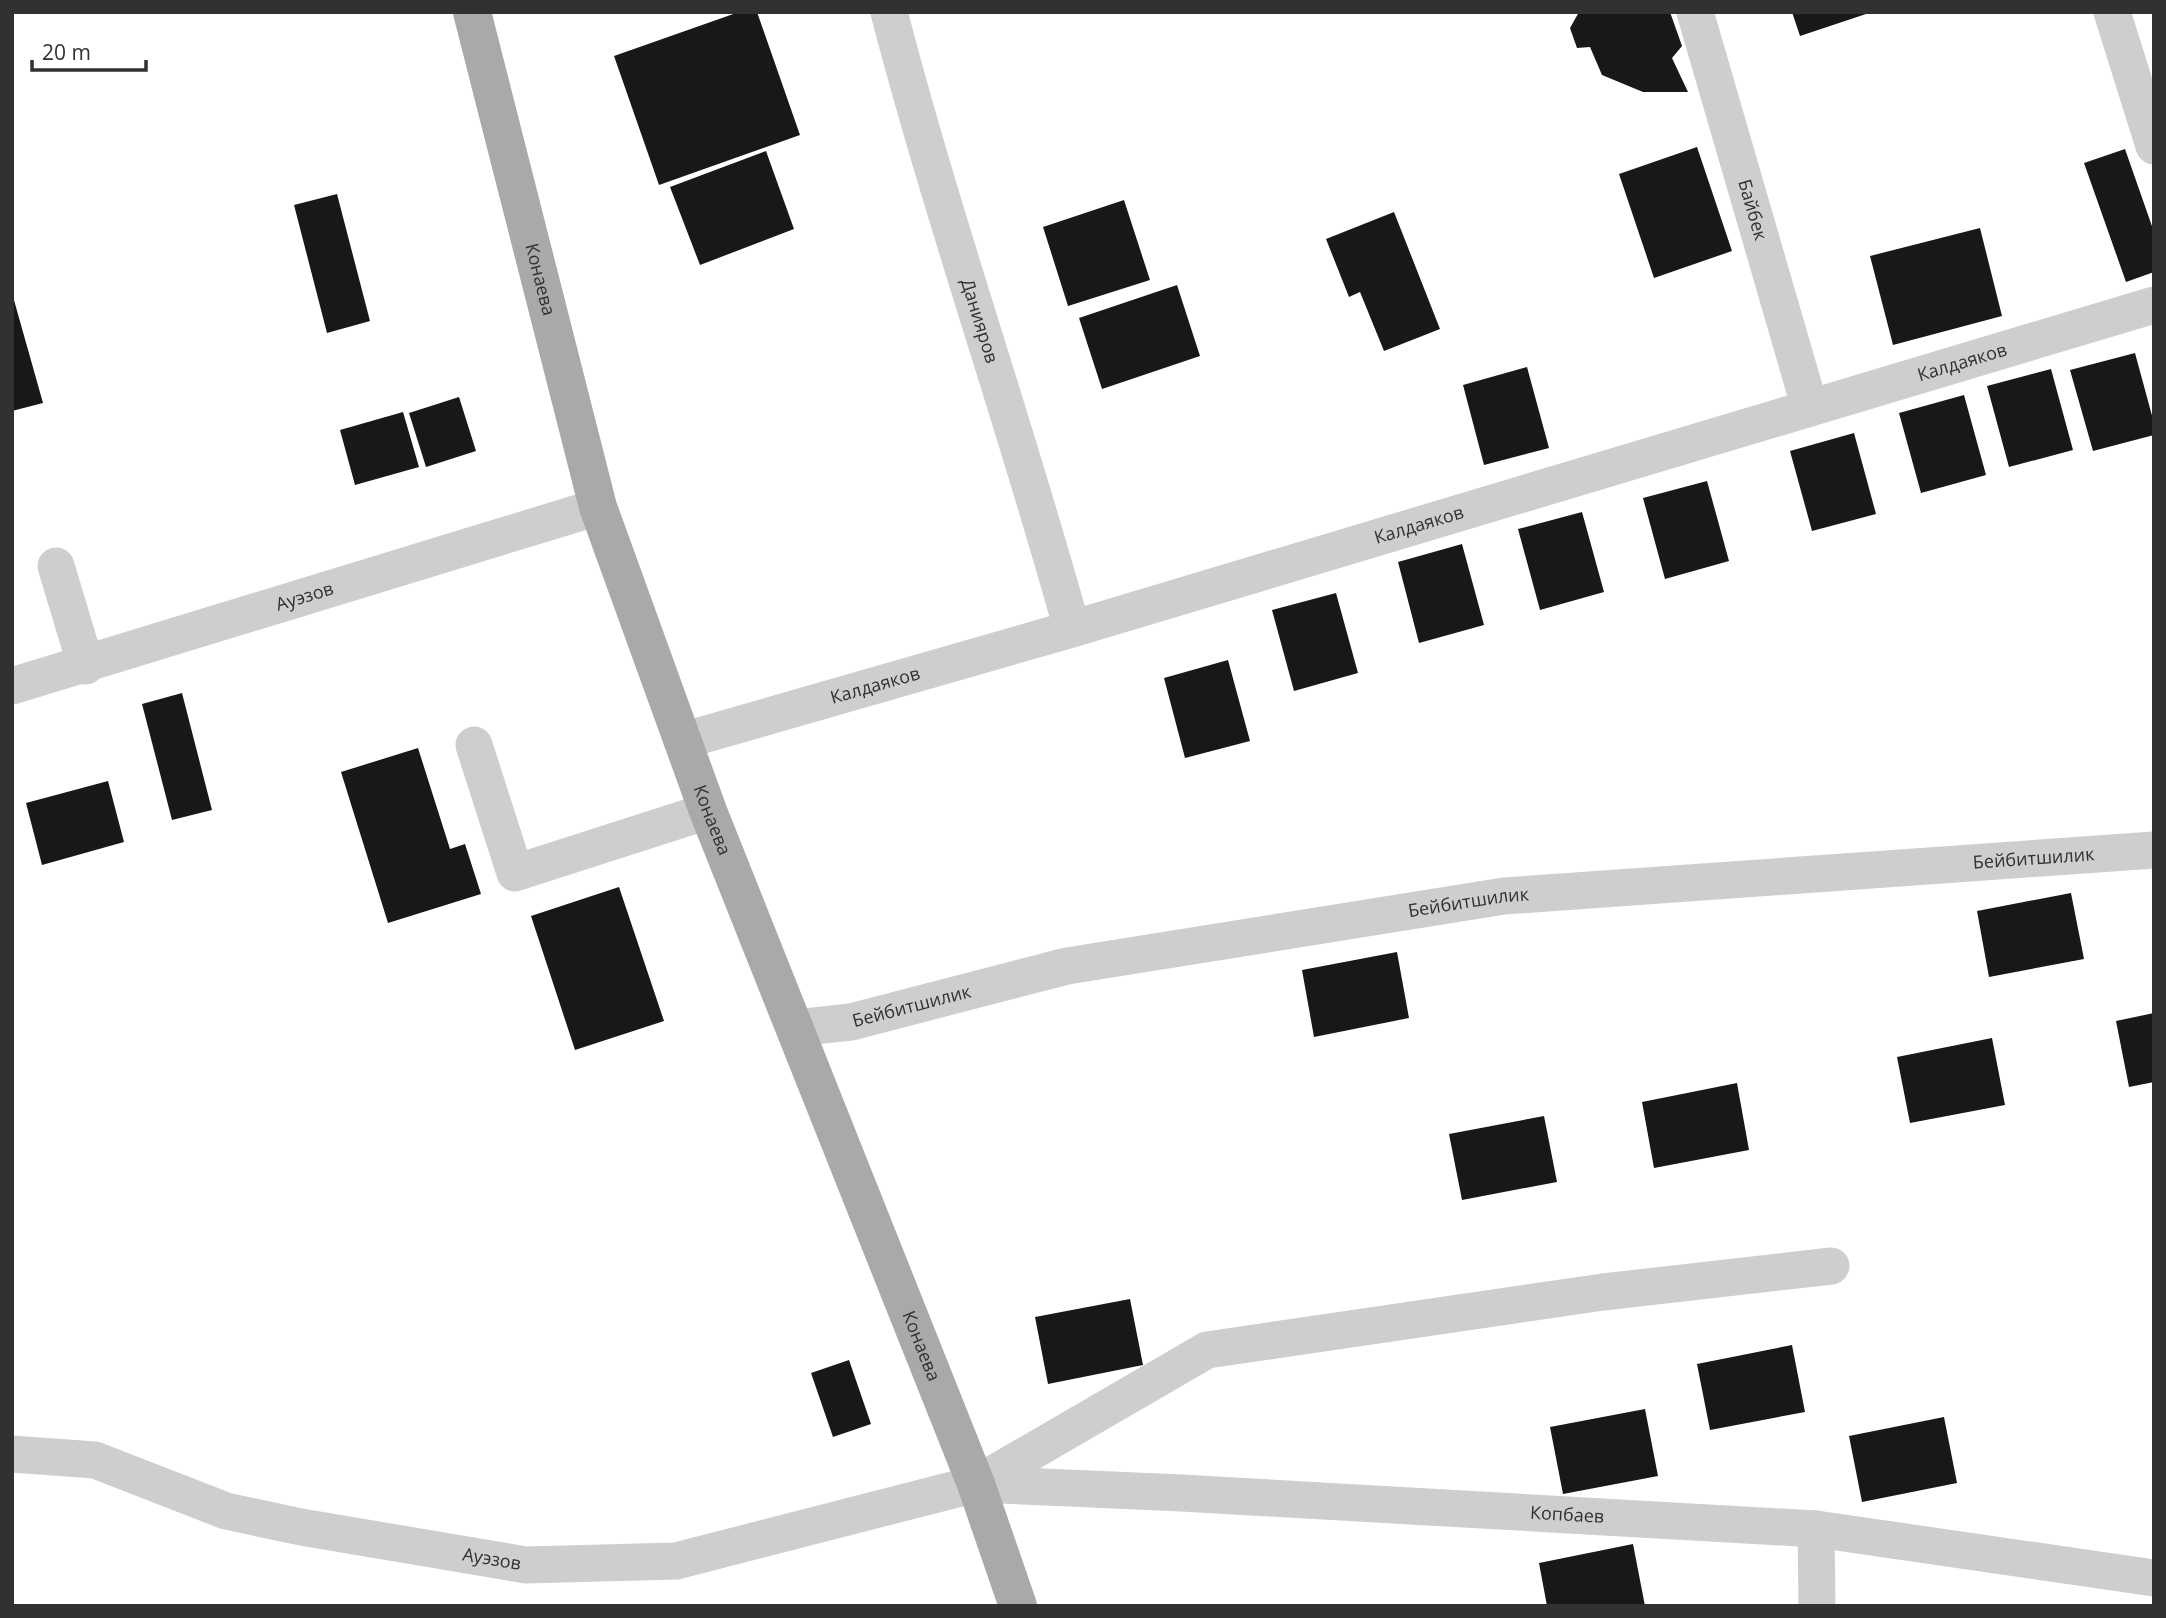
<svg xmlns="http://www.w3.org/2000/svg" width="2166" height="1618" font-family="'Open Sans',sans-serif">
	<rect width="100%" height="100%" fill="#fff"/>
	<!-- building -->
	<path fill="#181818" d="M739,12H757L800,135L659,185L614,56Z
		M1579,12H1670L1682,46L1672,58L1688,92H1643L1602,75L1590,47L1577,48L1570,28Z
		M1792,12H1869V13L1800,36Z
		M1697,147L1732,251L1654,278L1619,174Z
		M2125,149L2154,232V272L2126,282L2084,163Z
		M766,151L794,229L700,265L670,187Z
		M337,194L370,321L327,333L294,205Z
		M1124,200L1150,280L1068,306L1043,227Z
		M1394,212L1440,329L1384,351L1360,292L1349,297L1326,239Z
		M1980,228L2002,316L1893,345L1870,256Z
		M1177,285L1200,356L1102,389L1079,318Z
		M12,293L43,403L12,411Z
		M2135,353L2154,423V435L2093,451L2070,370Z
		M1527,367L1549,448L1484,465L1463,385Z
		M2051,369L2073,450L2009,467L1987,386Z
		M1964,395L1986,475L1921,493L1899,413Z
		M459,397L476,451L426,467L409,413Z
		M403,412L419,467L355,485L340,430Z
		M1854,433L1876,514L1812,531L1790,451Z
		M1707,481L1729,561L1665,579L1643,498Z
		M1582,512L1604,592L1540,610L1518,529Z
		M1462,544L1484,625L1419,643L1398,562Z
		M1336,593L1358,673L1294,691L1272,610Z
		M1228,660L1250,741L1185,758L1164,678Z
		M182,693L212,810L172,820L142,704Z
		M418,748L450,849L465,844L481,894L388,923L341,772Z
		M108,781L124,842L42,865L26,803Z
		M619,887L664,1021L575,1050L531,916Z
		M2071,893L2084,959L1989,977L1977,911Z
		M1397,952L1409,1018L1314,1037L1302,970Z
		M2154,1013V1082L2129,1087L2116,1021Z
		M1992,1038L2005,1105L1910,1123L1897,1057Z
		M1737,1083L1749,1150L1654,1168L1642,1102Z
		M1544,1116L1557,1182L1462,1200L1449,1134Z
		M1130,1299L1143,1365L1048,1384L1035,1317Z
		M1792,1345L1805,1412L1710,1430L1697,1364Z
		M849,1360L871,1424L833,1437L811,1373Z
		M1645,1409L1658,1476L1563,1494L1550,1427Z
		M1944,1417L1957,1483L1862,1502L1849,1436Z
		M1633,1544L1645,1606H1547L1539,1563Z"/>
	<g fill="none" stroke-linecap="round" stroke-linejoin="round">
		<!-- minor -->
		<g stroke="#cecece" stroke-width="37">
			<path id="s1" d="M889,12C943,220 1015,422 1072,629"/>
			<path id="s2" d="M1695,12L1810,408"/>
			<path d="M2112,12L2154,146"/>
			<path d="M56,566L86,666"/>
			<path id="s3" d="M12,686L598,507"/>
			<path id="s4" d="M682,741L1072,629L2154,305"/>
			<path d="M474,745L515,873L708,811"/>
			<path id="s5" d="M795,1028L851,1022L1067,966L1504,896L2154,850"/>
			<path id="s6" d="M12,1454L95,1460L226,1511L301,1527L526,1565L676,1561L976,1484L1207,1350L1603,1292L1831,1266"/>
			<path id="s7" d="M976,1484L1182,1493L1816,1529L2154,1578"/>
			<path d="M1816,1529L1817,1606"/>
		</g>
		<!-- major -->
		<path stroke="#a9a9a9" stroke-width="38" id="s8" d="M472,12L598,507L708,811L976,1484L1018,1606"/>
	</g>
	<g text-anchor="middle" stroke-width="7" stroke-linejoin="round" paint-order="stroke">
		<!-- street labels -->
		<g font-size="18" fill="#313131" stroke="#fff">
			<text dy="6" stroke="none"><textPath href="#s2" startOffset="206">Байбек</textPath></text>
			<text dy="6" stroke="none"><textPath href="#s8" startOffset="276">Конаева</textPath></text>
			<text dy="6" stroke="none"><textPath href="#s1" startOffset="322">Данияров</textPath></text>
			<text dy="6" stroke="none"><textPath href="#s4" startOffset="1335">Калдаяков</textPath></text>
			<text dy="6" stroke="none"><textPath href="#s4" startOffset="768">Калдаяков</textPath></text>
			<text dy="6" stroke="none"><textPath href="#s3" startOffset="306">Ауэзов</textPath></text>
			<text dy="6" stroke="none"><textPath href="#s4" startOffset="201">Калдаяков</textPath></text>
			<text dy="6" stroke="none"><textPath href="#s8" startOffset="844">Конаева</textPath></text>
			<text dy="6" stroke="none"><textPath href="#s5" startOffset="1253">Бейбитшилик</textPath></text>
			<text dy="6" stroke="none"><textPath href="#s5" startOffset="686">Бейбитшилик</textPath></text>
			<text dy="6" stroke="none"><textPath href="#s5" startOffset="119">Бейбитшилик</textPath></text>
			<text dy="6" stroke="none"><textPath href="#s8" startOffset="1410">Конаева</textPath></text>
			<text dy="6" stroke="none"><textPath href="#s7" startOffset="592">Копбаев</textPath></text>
			<text dy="6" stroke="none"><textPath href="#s6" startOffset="494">Ауэзов</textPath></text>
		</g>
	</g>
	<!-- border -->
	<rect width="2166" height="1618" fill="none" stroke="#313131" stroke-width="28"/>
	<!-- scale -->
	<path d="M32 60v10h114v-10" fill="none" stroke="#313131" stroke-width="3.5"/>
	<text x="42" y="60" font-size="21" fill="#313131" stroke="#ffffff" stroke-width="5" paint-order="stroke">20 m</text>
</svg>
